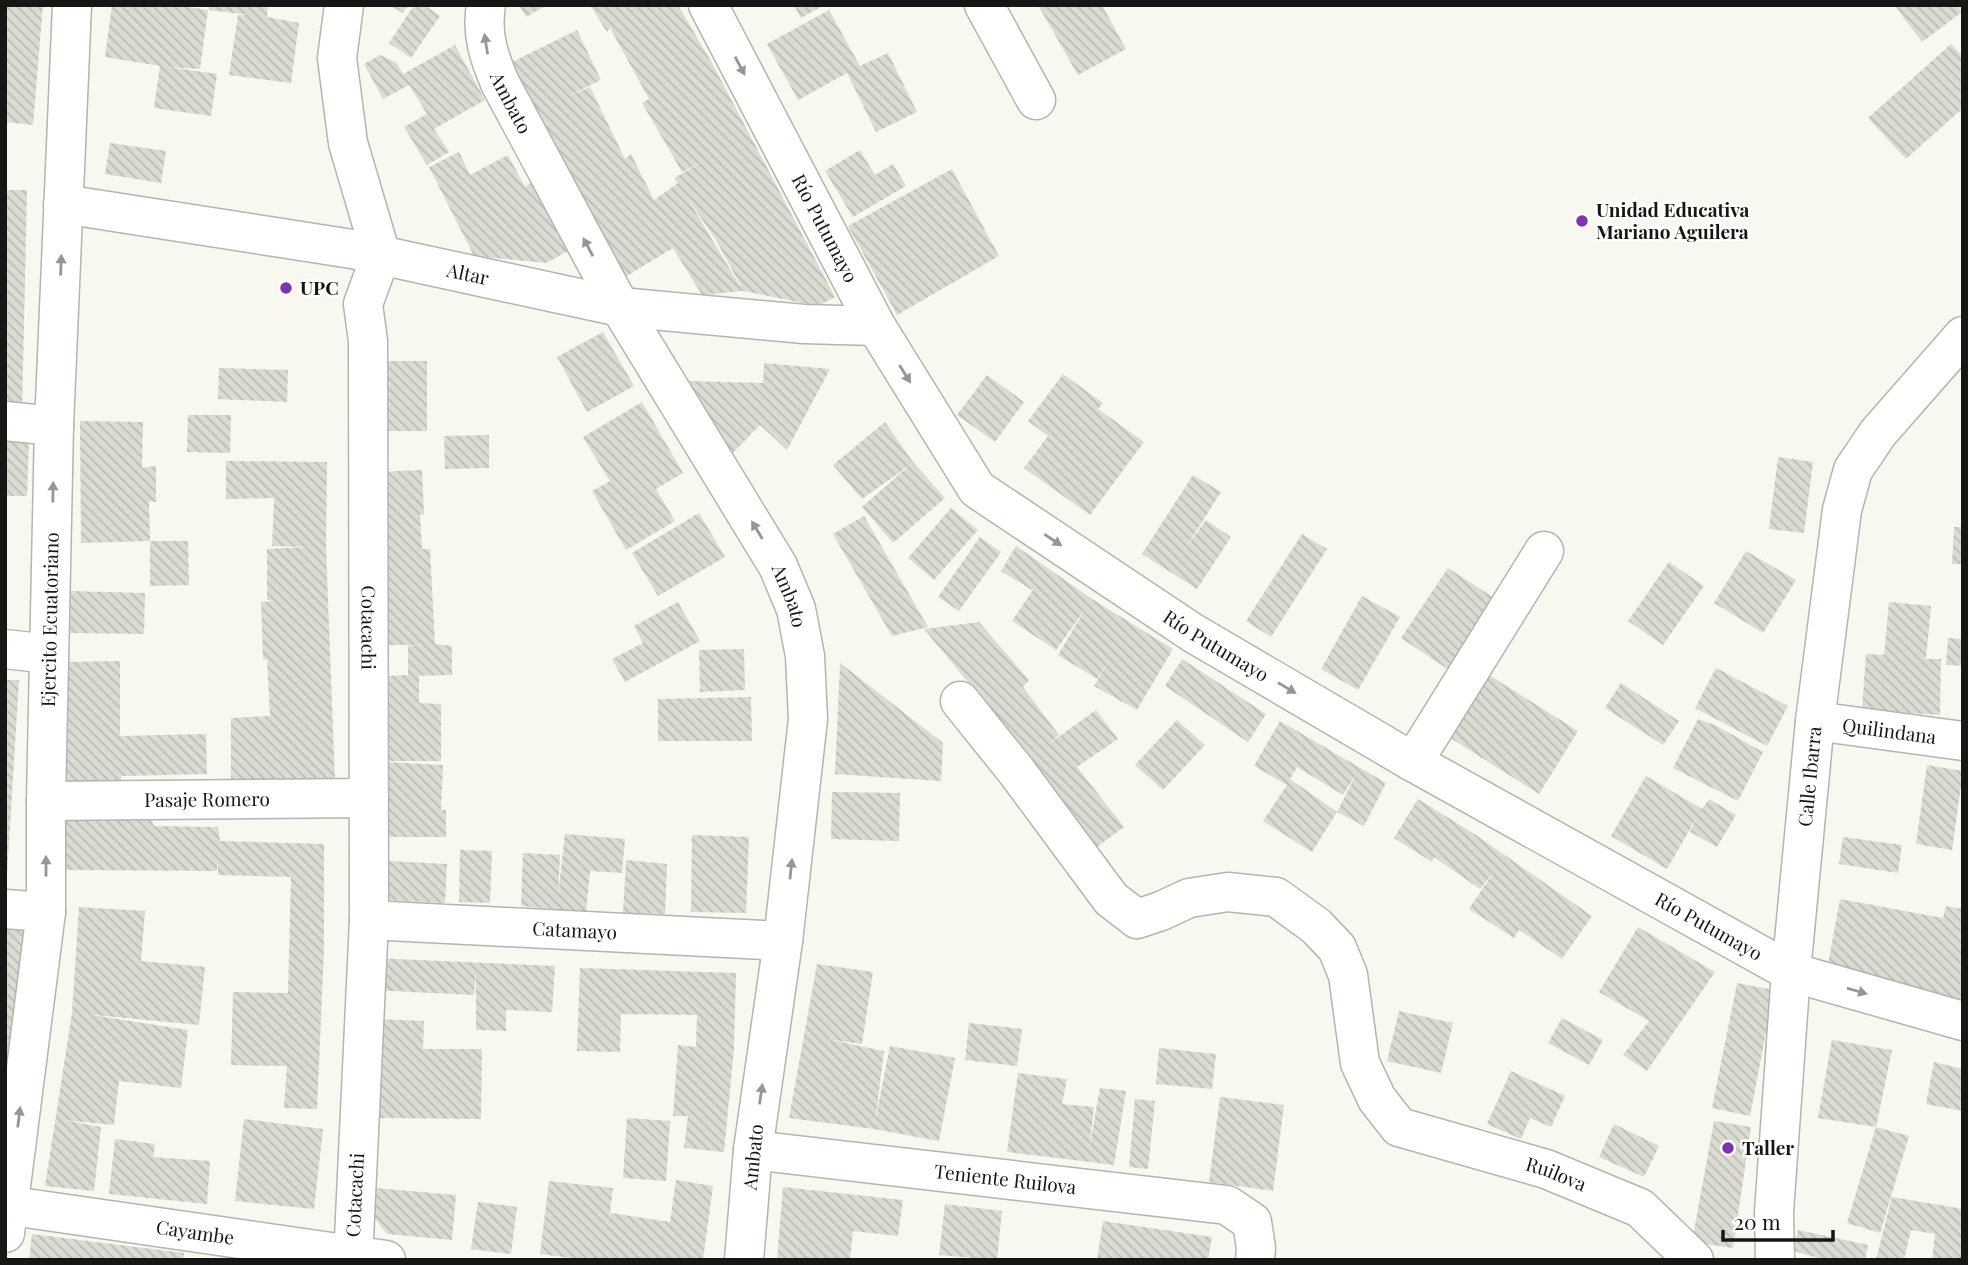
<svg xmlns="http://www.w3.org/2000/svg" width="1968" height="1265" font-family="'Playfair Display',serif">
	<defs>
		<pattern id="building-back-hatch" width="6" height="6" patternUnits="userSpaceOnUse" patternTransform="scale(1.75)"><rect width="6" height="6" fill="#dbdbd4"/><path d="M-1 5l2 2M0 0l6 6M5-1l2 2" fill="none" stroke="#bbbbb5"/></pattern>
	</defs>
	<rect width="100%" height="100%" fill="#f8f7f0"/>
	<!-- building -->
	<path fill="url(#building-back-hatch)" fill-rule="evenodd" d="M5,5H43L33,125L5,122Z
		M112,5H175L208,10L200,69L167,67L217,74L211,116L154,108L160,66L105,57Z
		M209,5H268L267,17L299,23L291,83L229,75L238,15H249L209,10Z
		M389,5H408L403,13Z
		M414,5H425L440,16L411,58L389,43Z
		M519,5H547L526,17Z
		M590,5H678L712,63L835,297L818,306L743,291L702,295L673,248L620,280L510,63L577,30L601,80L566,97L590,87L625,159L631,154L654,200L678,183L674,178L704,161L682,172L642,103L649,99L610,28L607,32ZM686,196L716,240L741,286H740Z
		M794,5H824L801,18Z
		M1038,5H1102L1126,49L1078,75Z
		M1894,5H1957L1962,12L1922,42Z
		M829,10L860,66L888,53L917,112L876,132L847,73L798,100L767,44Z
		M1951,44L1963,57V108L1906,159L1868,118Z
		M455,45L485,100L434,129L449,152L427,165L404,127L427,114L409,85L383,99L364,64L380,55L397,63L403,74Z
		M110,143L166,151L161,183L105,174Z
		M860,150L875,175L893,164L906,186L853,217L825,171Z
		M459,152L470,175L508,155L525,187L533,181L570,250L546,263L474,256L429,167Z
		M952,169L999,256L897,315L848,226Z
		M5,190H27L22,411H5Z
		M603,332L634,386L587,412L557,357Z
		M383,361H427V431H383Z
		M764,363L830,369L787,450L760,425L729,457L685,381L763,383Z
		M219,368L288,370L287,402L218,399Z
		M1063,374L1103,403L1098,409L1144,442L1090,515L1024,468L1048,436L1028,421Z
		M987,375L1024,402L995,442L957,415Z
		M642,402L683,473L656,489L675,521L626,550L592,491L610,481L583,437Z
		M188,415H231L230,453L187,452Z
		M80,421L143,422L142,468L156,466V502L149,501L150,541L81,543Z
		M885,422L913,462L945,498L893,543L862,507L910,465L862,499L833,465Z
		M489,435V468L445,469L444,436Z
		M5,439H29L27,496H5Z
		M1778,457L1813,462L1804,533L1769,529Z
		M226,461L327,462L326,548L335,782H231V718L270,716L267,659H263L261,602L275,601L267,600V549L309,547L272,546L274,498L226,499Z
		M422,470L424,515L420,514L422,549H430L435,644L452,646V675L410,676H419V703L441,704V761H387V676L408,675V646L424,645H386L379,472Z
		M1193,475L1221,492L1185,549L1206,520L1231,537L1197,589L1142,554Z
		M951,508L978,530L934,580L908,558Z
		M699,513L725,557L658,596L632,553Z
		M864,516L928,627L892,636L833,534Z
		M1954,527H1963V564H1952Z
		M1302,534L1327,549L1271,637L1246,621Z
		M980,537L1001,552L959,611L938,597Z
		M150,541H188L189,585L150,586Z
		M1016,546L1092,599L1173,649L1137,710L1094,686L1109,661L1097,679L1058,655L1086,608L1056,650L1012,621L1037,584L1032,590L1001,571Z
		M1746,551L1796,580L1763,633L1714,603Z
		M1669,562L1704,586L1663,645L1628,621Z
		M1448,568L1502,603L1455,674L1401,638Z
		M71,591L145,593L144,634L70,633Z
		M1362,596L1400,617L1358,690L1321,669Z
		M678,602L700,641L625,682L612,659L643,643L634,626Z
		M1889,602L1931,606L1926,659H1941L1940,715L1862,710L1866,654L1884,655Z
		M979,622L1029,680L1023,687L1059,735L1046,746L1096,710L1118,739L1077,767L1124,827L1097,847L992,711L924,629Z
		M1948,638L1963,639V666L1946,665Z
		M744,649L745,690L700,692L699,650Z
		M1182,659L1266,714L1248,742L1165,686Z
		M120,661V736L206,734L207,774L121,776V787H62V662Z
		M840,663L943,743L941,781L835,774Z
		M1716,668L1788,706L1767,746L1695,708Z
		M1481,670L1578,731L1539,794L1441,732Z
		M5,680H19L7,875H5Z
		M1621,683L1679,721L1663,745L1605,708Z
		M751,697L752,741H658V699Z
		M1698,719L1715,725L1763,752L1738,801L1673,768Z
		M1177,720L1205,745L1163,790L1135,765Z
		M1280,721L1386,783L1364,826L1337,812L1357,773L1343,795L1297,767L1290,779L1337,812L1312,852L1263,821L1287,785L1254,766Z
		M387,762L443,765L441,811L446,809V837H385Z
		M1927,765L1963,771L1952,850L1916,844Z
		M1646,776L1702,809L1709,799L1736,815L1717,847L1690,832L1697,817L1667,869L1611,836Z
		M832,792L900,793L899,841L831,839Z
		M1418,799L1476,835L1592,916L1562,959L1519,930L1514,938L1469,909L1495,870L1480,889L1434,857L1432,862L1394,838Z
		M151,818L154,826L218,827L220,841L324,844V950L317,1109L284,1108L287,1066L231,1065L233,992L288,993L291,877L218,875V856L217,871L65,870V819Z
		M565,834L625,839L622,873L590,871L586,912L521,906L523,853L560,855L558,896Z
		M692,835L749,837L746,913L691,912Z
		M1843,837L1902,845L1898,873L1839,864Z
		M460,850L492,851L490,903L459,902Z
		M626,860L667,864L665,914L623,913Z
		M387,861L447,864L445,903L385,900Z
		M1840,899L1943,918L1946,906L1963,909V1001L1826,976Z
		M79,907L145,911L141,961L205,967L199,1025L85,1014L188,1030L181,1088L119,1081L114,1125L63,1120L101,1127L94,1191L45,1186L72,1013Z
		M5,926L24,928L5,1108Z
		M1638,927L1715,972L1647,1071L1623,1055L1649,1021L1599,992Z
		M373,958L555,966L552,1012L506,1010V1031L476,1030V971L474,995L372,990Z
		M817,964L873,972L862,1044L826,1039L884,1051L875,1122L890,1046L955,1058L939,1141L874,1129L789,1118Z
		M580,968L736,973L734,1048L724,1152L684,1148L688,1116H673L678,1045L696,1047L697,1015L621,1014L620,1052L577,1051Z
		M1737,983L1774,990L1750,1116L1712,1108Z
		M1399,1011L1453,1023L1441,1073L1387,1061Z
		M1562,1018L1603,1040L1589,1065L1548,1043Z
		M374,1019L424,1021L423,1049H482L481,1119L372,1118Z
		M969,1023L1022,1029L1017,1066L965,1060Z
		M1832,1040L1892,1050L1876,1127L1818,1118Z
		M1159,1048L1216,1054L1212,1089L1156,1084Z
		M1934,1062L1963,1069V1111L1926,1104Z
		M1511,1071L1565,1096L1551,1127L1530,1118L1521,1139L1487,1124Z
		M1018,1073L1067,1079L1062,1104L1094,1107L1089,1150L1100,1088L1126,1091L1114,1165L1007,1152Z
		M1220,1097L1284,1105L1273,1191L1209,1182Z
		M1135,1099L1155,1101L1148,1169L1129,1167Z
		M627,1118L670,1121L666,1181L623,1178Z
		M244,1119L323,1129L314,1209L235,1201Z
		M1714,1121L1751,1127L1733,1248L1692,1242Z
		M1614,1124L1659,1146L1644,1177L1599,1157Z
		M1876,1127L1909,1136L1880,1233L1847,1223Z
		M115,1139L155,1144L153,1157L210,1161L207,1204L109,1194Z
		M676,1180L713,1186L703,1260H587L540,1254L549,1181L613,1188L609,1221L611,1213L670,1222Z
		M783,1187L903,1200L898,1236L853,1231L850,1260H777Z
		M375,1188L456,1195L452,1240L387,1234L373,1216Z
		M1892,1197L1963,1209V1260H1932L1935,1234L1911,1230L1904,1260H1876Z
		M478,1202L517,1207L511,1254L471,1249Z
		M945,1204L1002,1211L997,1260L939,1255Z
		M1103,1221L1212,1237L1208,1260H1097Z
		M1798,1230L1868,1245L1865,1260H1826L1793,1251Z
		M32,1234L184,1253L183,1260H29Z"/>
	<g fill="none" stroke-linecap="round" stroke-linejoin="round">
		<!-- minor casing -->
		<g stroke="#b5b4ae" stroke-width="41">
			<g id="minor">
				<path id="s1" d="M344,5L337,58L348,143L381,255L363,304L368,341L369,920L353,1260"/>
				<path id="s2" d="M486,5C481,34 489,57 500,83L620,307L778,566L796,609L805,656L808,719L783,941L753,1150L744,1260"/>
				<path id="s3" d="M708,5L876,326L977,489L1193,633L1413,762L1791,972L1963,1021"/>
				<path d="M984,5L1036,100"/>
				<path id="s4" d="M63,204L352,249L620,307L804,324L876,326"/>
				<path d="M5,421L54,426"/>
				<path d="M5,649L49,654"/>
				<path id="s5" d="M960,701L1017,772L1111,899L1137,919L1161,911L1189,898L1228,892L1276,897L1316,926L1337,948L1348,975L1360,1063L1377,1099L1399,1127L1546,1169L1640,1208L1694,1260"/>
				<path id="s6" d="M1815,721L1963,741"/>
				<path d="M1413,762L1544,551"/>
				<path id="s7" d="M46,801L369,798"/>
				<path d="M5,909L46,912"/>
				<path id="s8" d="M369,920L783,941"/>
				<path id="s9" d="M753,1150L1227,1205L1252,1222L1256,1248L1255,1260"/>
				<path id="s10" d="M5,1205L386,1260"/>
				<path id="s11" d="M5,1233L46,912V801L54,426L72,5"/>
				<path id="s12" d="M1775,1260L1774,1212L1791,972L1815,721L1842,510L1853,470L1878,433L1963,336"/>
			</g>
		</g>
		<!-- minor -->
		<use href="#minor" stroke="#fff" stroke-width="38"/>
	</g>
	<!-- one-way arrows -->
	<defs><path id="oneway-solid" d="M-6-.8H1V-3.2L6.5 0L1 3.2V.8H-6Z" transform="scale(1.75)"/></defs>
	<g fill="#979695">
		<use href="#oneway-solid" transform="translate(486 44) rotate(-99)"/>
		<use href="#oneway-solid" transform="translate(740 66) rotate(62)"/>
		<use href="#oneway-solid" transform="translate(588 247) rotate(-118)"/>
		<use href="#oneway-solid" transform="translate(61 265) rotate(-88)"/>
		<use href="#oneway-solid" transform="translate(905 374) rotate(58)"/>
		<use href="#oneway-solid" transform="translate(53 492) rotate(-89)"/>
		<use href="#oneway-solid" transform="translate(757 530) rotate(-121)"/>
		<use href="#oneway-solid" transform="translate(1053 540) rotate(34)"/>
		<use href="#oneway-solid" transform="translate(1287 688) rotate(31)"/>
		<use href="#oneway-solid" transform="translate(46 866) rotate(-90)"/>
		<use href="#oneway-solid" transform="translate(791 869) rotate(-84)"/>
		<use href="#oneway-solid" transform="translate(1857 991) rotate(16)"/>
		<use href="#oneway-solid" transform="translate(761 1094) rotate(-82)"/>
		<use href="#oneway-solid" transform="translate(19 1117) rotate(-83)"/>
	</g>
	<!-- markers -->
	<g fill="#7c36a9" stroke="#fff" stroke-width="2.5">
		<circle cx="1582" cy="221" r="7"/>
		<circle cx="286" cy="288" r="7"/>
		<circle cx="1728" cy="1148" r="7"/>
	</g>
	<g text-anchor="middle" stroke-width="5" stroke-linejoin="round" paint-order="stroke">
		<!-- street labels -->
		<g font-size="19" fill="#171614" stroke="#fff">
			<text dy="7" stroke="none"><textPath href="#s2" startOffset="103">Ambato</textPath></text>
			<text dy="7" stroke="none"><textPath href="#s3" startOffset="252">Río Putumayo</textPath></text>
			<text dy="7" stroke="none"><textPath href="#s4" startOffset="411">Altar</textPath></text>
			<text dy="7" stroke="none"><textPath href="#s2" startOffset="670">Ambato</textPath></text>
			<text dy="7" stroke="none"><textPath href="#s11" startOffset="616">Ejercito Ecuatoriano</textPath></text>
			<text dy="7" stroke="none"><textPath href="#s1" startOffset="632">Cotacachi</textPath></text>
			<text dy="7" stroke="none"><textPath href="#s3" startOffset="840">Río Putumayo</textPath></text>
			<text dy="7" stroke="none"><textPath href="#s6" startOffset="75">Quilindana</textPath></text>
			<text dy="7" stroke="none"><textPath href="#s12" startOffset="485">Calle Ibarra</textPath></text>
			<text dy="7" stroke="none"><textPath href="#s7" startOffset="161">Pasaje Romero</textPath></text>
			<text dy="7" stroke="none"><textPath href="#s3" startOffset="1407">Río Putumayo</textPath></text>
			<text dy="7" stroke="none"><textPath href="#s8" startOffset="206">Catamayo</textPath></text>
			<text transform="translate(753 1157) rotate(-84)" y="7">Ambato</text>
			<text dy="7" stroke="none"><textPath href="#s5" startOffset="863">Ruilova</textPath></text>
			<text dy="7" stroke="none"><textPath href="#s9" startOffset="254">Teniente Ruilova</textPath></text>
			<text transform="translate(355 1195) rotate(-87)" y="7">Cotacachi</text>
			<text dy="7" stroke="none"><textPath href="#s10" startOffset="192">Cayambe</textPath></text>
		</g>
		<!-- poi labels -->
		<g font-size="19" font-weight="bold" fill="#171614" stroke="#fff" text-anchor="start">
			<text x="1596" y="217">Unidad Educativa<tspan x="1596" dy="22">Mariano Aguilera</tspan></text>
			<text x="300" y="295">UPC</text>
			<text x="1742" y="1155">Taller</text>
		</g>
	</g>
	<!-- border -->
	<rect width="1968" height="1265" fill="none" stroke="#171614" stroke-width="14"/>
	<!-- scale -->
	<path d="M1723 1230v10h110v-10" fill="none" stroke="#171614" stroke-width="3.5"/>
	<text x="1734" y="1230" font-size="21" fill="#171614" stroke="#ffffff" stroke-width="5" paint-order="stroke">20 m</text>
</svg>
